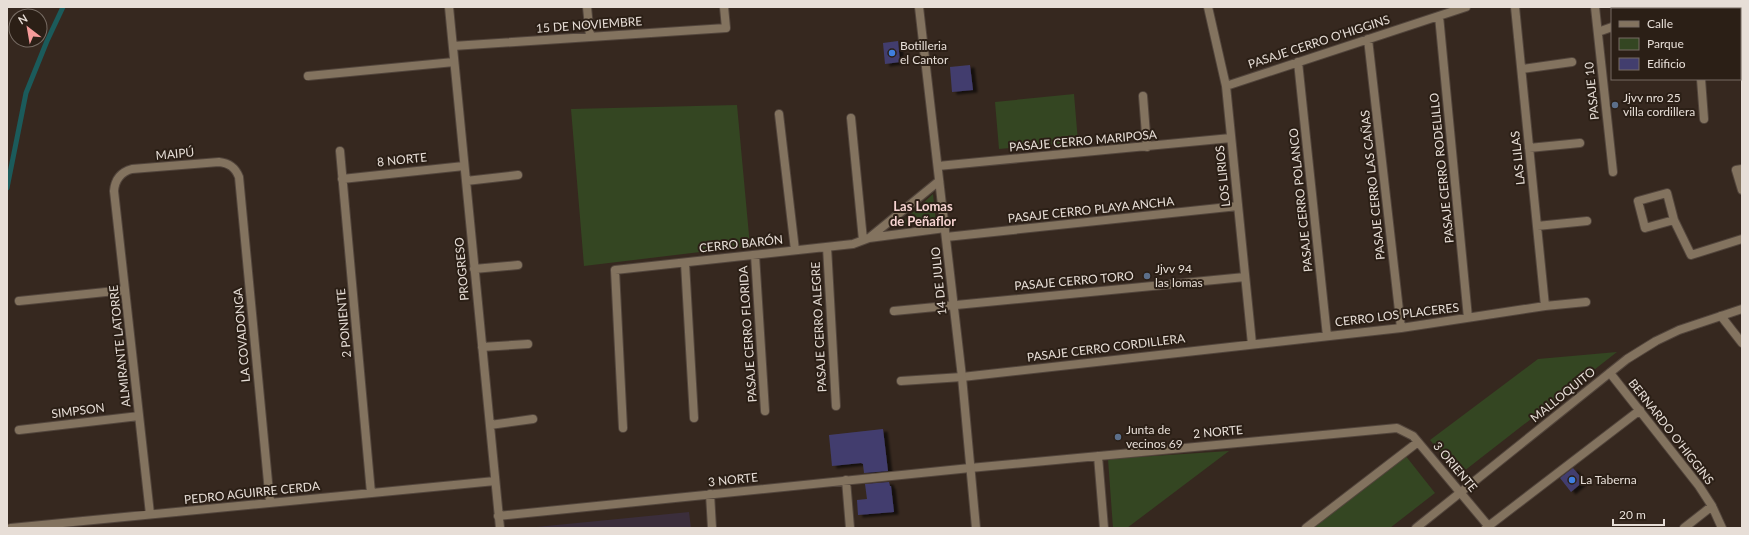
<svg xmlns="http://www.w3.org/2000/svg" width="1749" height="535" font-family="Lato,sans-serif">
	<defs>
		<filter id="shadow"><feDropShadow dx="4.5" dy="2.5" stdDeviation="1" flood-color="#0009"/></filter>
	</defs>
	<rect width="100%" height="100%" fill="#36281f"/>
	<!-- education -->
	<path fill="#3b2e3b" d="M689,512L691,528H526Z"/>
	<!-- green -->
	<path fill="#344622" d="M1074,94L1078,142L999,149L995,102Z
		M737,105L750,246L584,266L571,109Z
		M933,194L936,222L899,225Z
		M1617,352L1459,475L1430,440L1538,359Z
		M1229,451L1127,528H1113L1108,459Z
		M1405,455L1435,493L1390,528H1312Z"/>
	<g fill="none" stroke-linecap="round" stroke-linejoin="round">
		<!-- stream -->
		<path stroke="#1b5b5b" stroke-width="5" d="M7,188L26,93L47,41L63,7"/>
	</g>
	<!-- building -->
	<path fill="#423e6e" filter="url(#shadow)" d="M898,41L900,62L885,64L883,43Z
		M970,65L973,90L952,92L950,67Z
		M883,429L888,471L864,473L863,464L861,463L832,466L829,435Z
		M1573,468L1584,481L1571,492L1560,478Z
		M889,482L890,486H891L894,512L858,515L857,500L867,499L865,484Z"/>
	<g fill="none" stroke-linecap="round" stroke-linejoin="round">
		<!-- minor casing -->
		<g stroke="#52453c" stroke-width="10">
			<path id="minor" d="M449,7L500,528
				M587,7L590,37
				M1208,7L1226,86L1252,344
				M1515,7L1545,306
				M1595,7L1613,172
				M1686,7L1687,9
				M1669,9L1675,7
				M1439,16L1468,318
				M1598,32L1612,27
				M1368,39L1401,328
				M453,46L726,28L724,7
				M1298,62L1327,336
				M1522,69L1572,62
				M308,76L454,62
				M1701,79L1704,119
				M1226,86L1466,7
				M1143,96L1147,147
				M779,114L795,250
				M851,118L863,240
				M1529,148L1580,143
				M340,151L371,493
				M938,166L1231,138
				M1742,169L1736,170L1742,190
				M342,179L464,166
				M466,181L518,175
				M1674,220L1645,228L1638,201L1667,193L1674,220L1691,255L1742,239
				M1537,226L1587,221
				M946,237L1238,206
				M869,238L939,181
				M827,247L836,406
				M755,255L765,411
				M685,263L694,418
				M474,269L518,265
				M19,301L125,290
				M894,311L1245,277
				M1721,316L1742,343
				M482,347L528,344
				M1610,373L1699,486L1712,506L1722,528
				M901,381L962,377L1401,328L1545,306L1586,302
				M490,425L533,419
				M623,428L615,270L853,244L869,238L945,228
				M19,430L139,416
				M1098,456L1104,528
				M846,480L850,528
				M710,494L712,528
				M150,514L114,191C115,179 121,172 132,169L219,162C229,163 235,167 239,177L270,503
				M498,516L970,468L1397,428L1413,436L1490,528
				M11,528L495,481
				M1306,528L1418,442
				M1486,528L1640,410
				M1684,528L1712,506"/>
		</g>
		<!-- tertiary casing -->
		<g stroke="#52453c" stroke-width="10">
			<path id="tertiary" d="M919,7L962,377L976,528
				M1416,528L1627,359L1656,341L1679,330L1742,309"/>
		</g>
		<!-- minor -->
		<use href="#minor" stroke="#83735f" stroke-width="8"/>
		<!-- tertiary -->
		<use href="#tertiary" stroke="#83735f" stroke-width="8"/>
	</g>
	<!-- markers -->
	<g fill="#3f7fe0" stroke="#2b1f16" stroke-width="1.5">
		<circle cx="892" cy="53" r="4"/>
		<circle cx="1572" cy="480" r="4"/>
	</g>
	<g fill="#5c6f8a" stroke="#2b1f16" stroke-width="1.5">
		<circle cx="1615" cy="105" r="4"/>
		<circle cx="1147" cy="276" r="4"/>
		<circle cx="1118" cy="437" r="4"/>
	</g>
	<g text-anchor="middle" stroke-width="4" stroke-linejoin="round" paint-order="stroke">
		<!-- street labels -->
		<g font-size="12" fill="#e7ded7" stroke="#2b1f16">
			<text transform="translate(589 25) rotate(-4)" y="4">15 DE NOVIEMBRE</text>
			<text transform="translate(1319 42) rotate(-18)" y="4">PASAJE CERRO O'HIGGINS</text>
			<text transform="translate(1592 91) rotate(-96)" y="4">PASAJE 10</text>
			<text transform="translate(1083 141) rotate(-5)" y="4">PASAJE CERRO MARIPOSA</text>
			<text transform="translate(175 154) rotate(-5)" y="4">MAIPÚ</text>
			<text transform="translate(1518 158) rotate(-96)" y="4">LAS LILAS</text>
			<text transform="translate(402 160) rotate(-6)" y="4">8 NORTE</text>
			<text transform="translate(1442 168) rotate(-96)" y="4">PASAJE CERRO RODELILLO</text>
			<text transform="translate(1223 176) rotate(-96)" y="4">LOS LIRIOS</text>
			<text transform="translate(1373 185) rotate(-96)" y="4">PASAJE CERRO LAS CAÑAS</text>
			<text transform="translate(1301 200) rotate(-96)" y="4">PASAJE CERRO POLANCO</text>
			<text transform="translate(1091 210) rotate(-6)" y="4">PASAJE CERRO PLAYA ANCHA</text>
			<text transform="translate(741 244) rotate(-6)" y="4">CERRO BARÓN</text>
			<text transform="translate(462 269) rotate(-95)" y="4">PROGRESO</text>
			<text transform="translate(939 281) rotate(-96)" y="4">14 DE JULIO</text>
			<text transform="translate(1074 281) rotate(-5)" y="4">PASAJE CERRO TORO</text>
			<text transform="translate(1397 315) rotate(-7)" y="4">CERRO LOS PLACERES</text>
			<text transform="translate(344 323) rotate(-95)" y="4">2 PONIENTE</text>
			<text transform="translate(819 327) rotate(-93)" y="4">PASAJE CERRO ALEGRE</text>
			<text transform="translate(748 334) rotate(-94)" y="4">PASAJE CERRO FLORIDA</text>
			<text transform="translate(242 335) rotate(-95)" y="4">LA COVADONGA</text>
			<text transform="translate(120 346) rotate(-96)" y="4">ALMIRANTE LATORRE</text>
			<text transform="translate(1106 348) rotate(-7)" y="4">PASAJE CERRO CORDILLERA</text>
			<text transform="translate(1563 395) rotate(-39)" y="4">MALLOQUITO</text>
			<text transform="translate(78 411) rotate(-7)" y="4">SIMPSON</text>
			<text transform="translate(1218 432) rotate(-5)" y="4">2 NORTE</text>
			<text transform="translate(1671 432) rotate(52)" y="4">BERNARDO O'HIGGINS</text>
			<text transform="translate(1455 467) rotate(50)" y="4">3 ORIENTE</text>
			<text transform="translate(733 480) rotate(-6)" y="4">3 NORTE</text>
			<text transform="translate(252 493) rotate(-6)" y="4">PEDRO AGUIRRE CERDA</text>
		</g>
		<!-- poi labels -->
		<g font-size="12" fill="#e7ded7" stroke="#2b1f16" text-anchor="start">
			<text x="900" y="50">Botilleria<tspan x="900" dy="14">el Cantor</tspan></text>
			<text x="1623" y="102">Jjvv nro 25<tspan x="1623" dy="14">villa cordillera</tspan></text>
			<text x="1155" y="273">Jjvv 94<tspan x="1155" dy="14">las lomas</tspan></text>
			<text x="1126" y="434">Junta de<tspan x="1126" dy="14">vecinos 69</tspan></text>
			<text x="1580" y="484">La Taberna</text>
		</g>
		<!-- neighbourhood labels -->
		<g font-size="13" font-weight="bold" fill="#f6d3d1" stroke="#2b1f16">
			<text x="923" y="211">Las Lomas<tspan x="923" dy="15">de Peñaflor</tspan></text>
		</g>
	</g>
	<!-- border -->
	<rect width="1749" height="535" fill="none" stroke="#e7ded7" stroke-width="16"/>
	<!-- legend -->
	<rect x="1611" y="8" width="130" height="72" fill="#2b1f16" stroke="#766b63"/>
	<rect x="1619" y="21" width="20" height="6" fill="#83735f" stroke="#766b63"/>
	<text x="1647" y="28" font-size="12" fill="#e7ded7">Calle</text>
	<rect x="1619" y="38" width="20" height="12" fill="#344622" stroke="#766b63"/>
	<text x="1647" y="48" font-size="12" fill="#e7ded7">Parque</text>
	<rect x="1619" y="58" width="20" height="12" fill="#423e6e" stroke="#766b63"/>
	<text x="1647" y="68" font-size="12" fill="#e7ded7">Edificio</text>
	<!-- north arrow -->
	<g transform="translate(28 28) rotate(329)"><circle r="19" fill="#2b1f16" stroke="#766b63"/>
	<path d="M0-3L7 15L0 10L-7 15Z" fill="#f59b9a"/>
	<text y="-6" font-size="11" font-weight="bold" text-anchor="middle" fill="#e7ded7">N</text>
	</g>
	<!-- scale -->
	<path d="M1613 519v6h51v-6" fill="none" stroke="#e7ded7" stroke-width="2"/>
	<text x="1619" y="519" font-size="12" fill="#e7ded7" stroke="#2b1f16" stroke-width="3" paint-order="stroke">20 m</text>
</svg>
